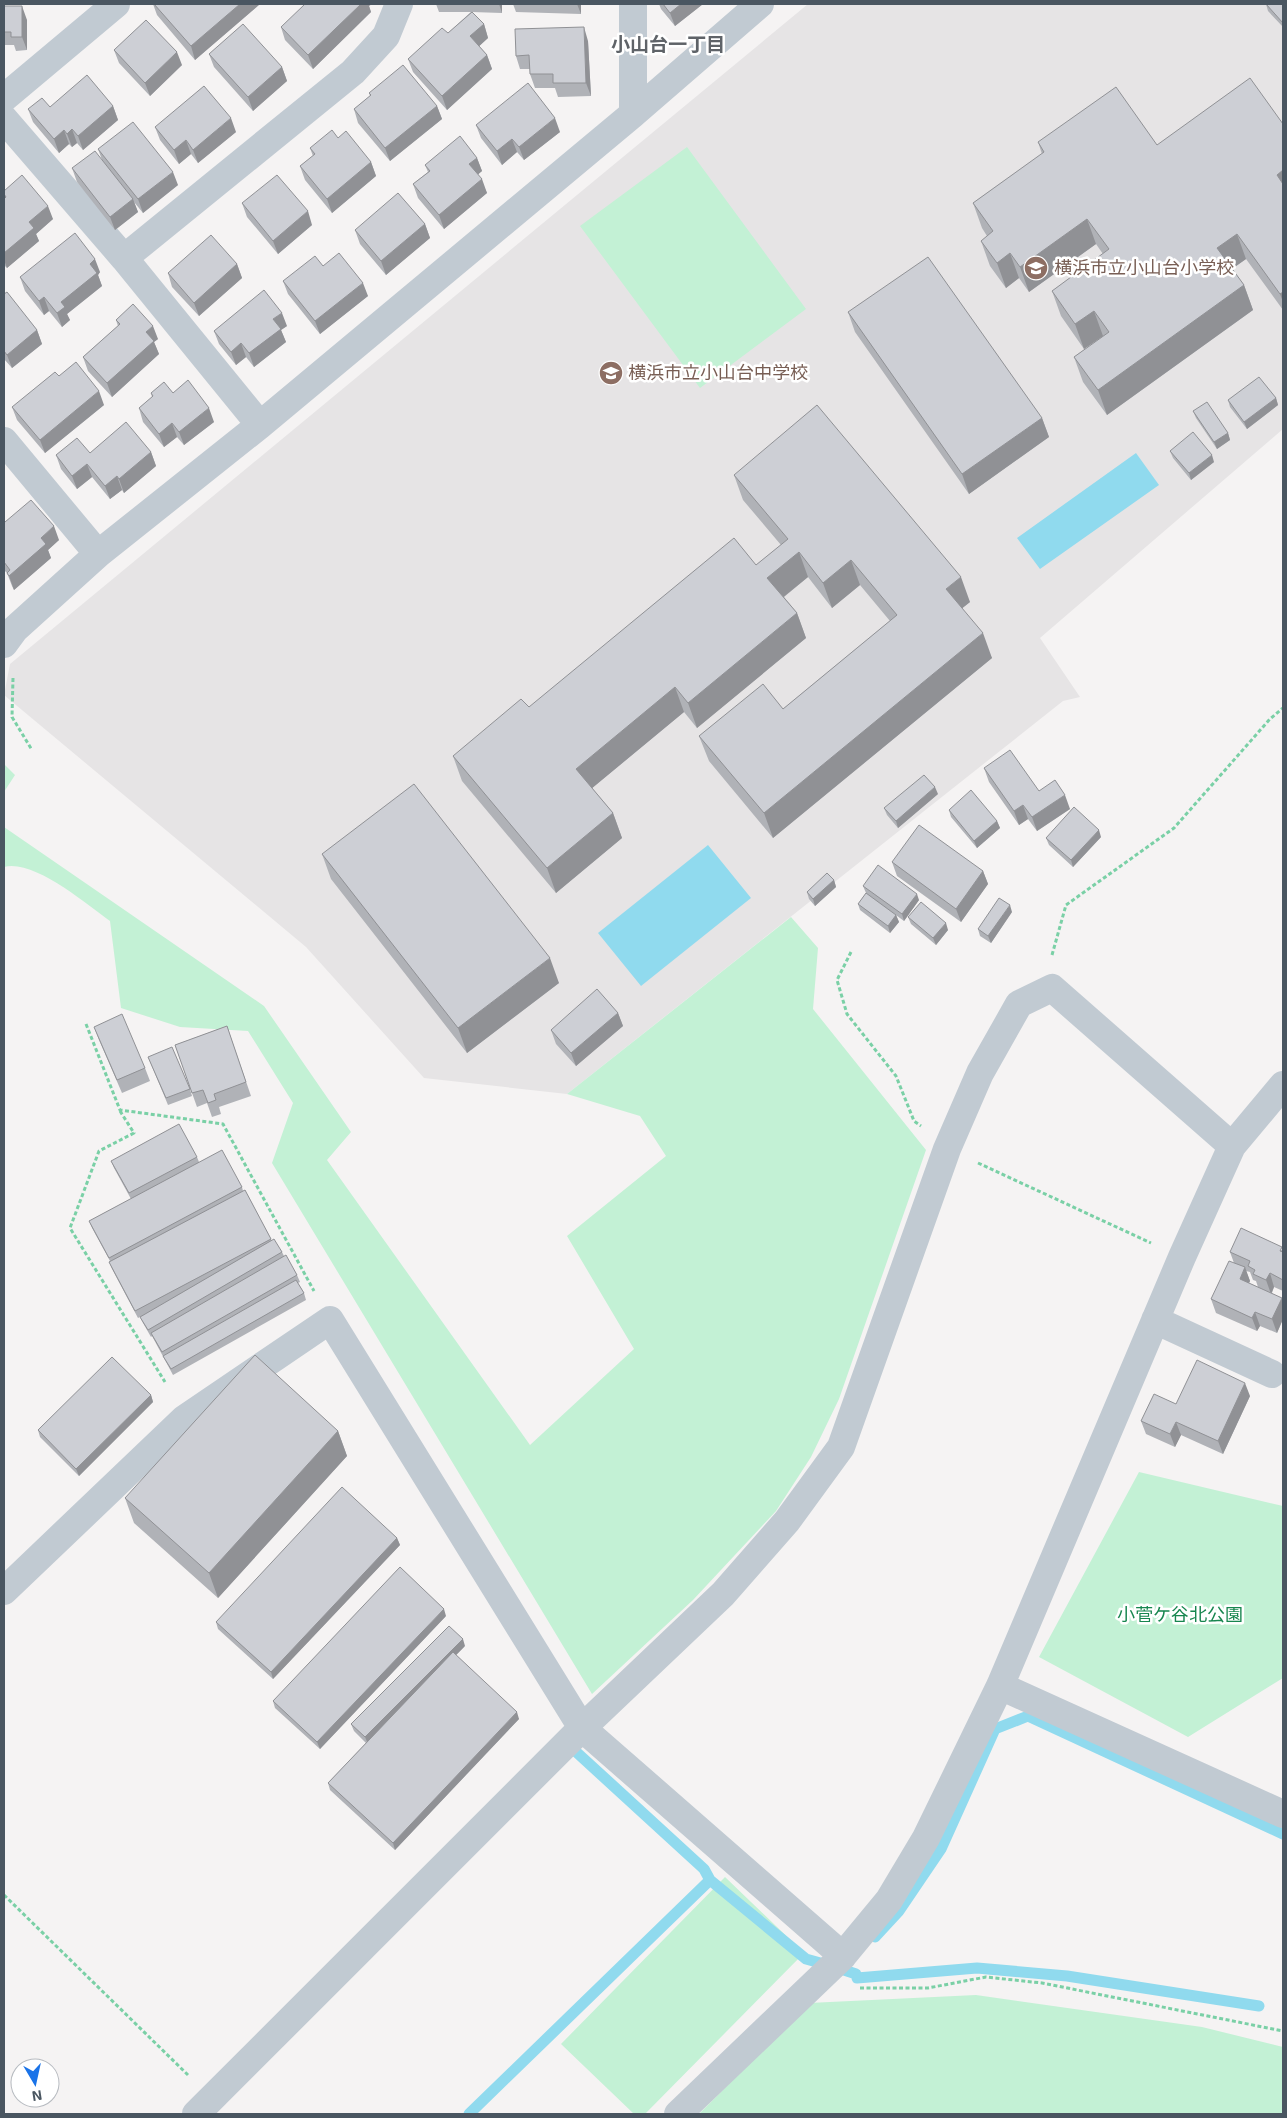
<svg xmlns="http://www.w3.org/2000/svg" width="1287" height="2118" font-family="'Exo 2','Noto Sans JP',sans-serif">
	<rect width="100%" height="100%" fill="#f5f3f3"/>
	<!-- education -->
	<path fill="#e6e4e5" d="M808,4H1283V429L1040,638L1080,697L1063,701L567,1094L424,1078L306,947L4,695L10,664Z"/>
	<!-- green -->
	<path fill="#c3f1d5" d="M687,147L806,309L700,388L580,226Z
		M4,764L15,775L4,792Z
		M4,827L264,1006L351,1132L327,1160L530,1445L634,1349L567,1236L666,1156L640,1116L567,1094L791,917L818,948L813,1009L926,1150L839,1399L811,1457L776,1511L693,1600L592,1694L272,1163L293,1103L248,1031L180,1027L121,1008L110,921C86,904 34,859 4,867Z
		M1139,1472L1283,1506V1678L1188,1737L1039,1657Z
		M725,1877L804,1953L645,2114H634L561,2044Z
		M976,1995L1202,2027L1283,2047V2114H699L809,2003Z"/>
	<!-- water -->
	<path fill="#90daee" d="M1136,453L1159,485L1040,569L1017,538Z
		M708,845L751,898L641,986L598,933Z"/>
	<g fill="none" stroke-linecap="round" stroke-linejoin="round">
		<!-- stream -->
		<path stroke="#90daee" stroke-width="11" d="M573,1749L704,1869L710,1880L806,1959L831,1966
			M875,1937L899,1911L941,1849L995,1729L1028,1716L1283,1834
			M844,1970L856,1974L857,1978L977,1968L1067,1976L1259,2006
			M469,2114L710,1880"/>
		<!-- path -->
		<path stroke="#7ad0a6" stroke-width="3" stroke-dasharray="4 2.5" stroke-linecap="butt" d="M13,678L12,717L32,750
			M851,952L837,980L847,1014L896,1076L914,1121L921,1126
			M1052,955L1066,905L1174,828L1270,719L1283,708
			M86,1024L120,1110L223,1124L314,1291
			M120,1111L134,1133L99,1151L70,1228L165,1382
			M978,1163L1151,1243
			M4,1895L188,2075
			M860,1988H928L986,1977L1042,1983L1283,2031"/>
		<!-- minor -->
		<path stroke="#c1cad2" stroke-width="28" d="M4,98L116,4
			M633,114L760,4
			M4,119L124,258
			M260,425L124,258L353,72L386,36L399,4
			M4,441L98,554
			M4,644L15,629L98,554L260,425L633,114V4
			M1155,1320L1272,1374
			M4,1591L184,1419L330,1320L582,1728L843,1956
			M1000,1686L1283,1814
			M196,2114L582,1728L723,1594L787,1521L841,1447L947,1149L980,1073L1019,1004L1052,988L1232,1146
			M678,2114L841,1958L889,1900L926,1838L1000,1686L1182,1257L1232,1146L1283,1085"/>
	</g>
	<!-- wall -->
	<path fill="#b0b2b7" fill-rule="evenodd" d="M153,4H260L195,60L157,15Z
		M436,4H502V13L472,12L484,24L488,38L479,46L487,55L492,69L447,110L413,72L408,59L448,33L471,12H439Z
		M513,4H581V14L516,12Z
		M659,4H703L675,26L661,9Z
		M1266,4H1283V27L1268,11Z
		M4,6L27,20V50L16,51L14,45H4Z
		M369,6L371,12L313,69L285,40L281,27Z
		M588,41L591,96L558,97L555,88H535L530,74V69H520L516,56Z
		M114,50L182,65L150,96L119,63Z
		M209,54L282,67L287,81L253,111L214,67Z
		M369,93L437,106L442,119L390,161L358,123L354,109L370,96Z
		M113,106L118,120L83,150L77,143L72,147L69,144L59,153L33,122L28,109L50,107Z
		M1283,124V310L1246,259L1232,269L1244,285L1253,310L1107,415L1083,382L1074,357L1103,336L1084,349L1061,316L1052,291L1103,254L1096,244L1029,292L1019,278L1006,288L990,266L981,241L987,236L982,228L973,203L1042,154L1038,142L1157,145Z
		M476,125L560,132L524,160L517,152L502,165L481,138Z
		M155,127L236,132L198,163L191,154L179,164L160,140Z
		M338,138L371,162L376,176L332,213L305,180L300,166L313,156L310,148Z
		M98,149L178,185L143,213L134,202L138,212L115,230L77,182L72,168L102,160Z
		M477,158L482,171L478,174L487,193L444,229L418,198L413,184L428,172L425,165Z
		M4,191L53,219L36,234L39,241L7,268L4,265Z
		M242,203L312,225L278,254L247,217Z
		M425,224L430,238L386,275L360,244L355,230Z
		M237,264L242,278L199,316L172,287L168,273Z
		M323,266L368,296L320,334L288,294L283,281Z
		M100,272L98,275L102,286L67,314L70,320L62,327L49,311L44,315L25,291L20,277Z
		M4,294L37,330L42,344L12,368L4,359Z
		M848,312L1042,418L1049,437L969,494L855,332Z
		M116,320L158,339L154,342L159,354L112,397L88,371L83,357L118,326Z
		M287,326L281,330L286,342L254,367L246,357L236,365L219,344L214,331Z
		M59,376L104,405L45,453L17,420L12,407Z
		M151,393H173L214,422L184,445L177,437L164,447L143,422L139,408L152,397Z
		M1276,398L1278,405L1247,429L1230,407L1228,400Z
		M1193,411L1228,433L1230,440L1217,449L1196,418Z
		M1170,451L1214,462L1191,480L1173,458Z
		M151,452L156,466L124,493L122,490L110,499L92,477L77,489L61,469L56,455L90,453Z
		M734,475L970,602L962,608L992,658L773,838L709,761L699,736L783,709L890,621L860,585L832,608L808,577L784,597L797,613L806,638L697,728L684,712L592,788L613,813L622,838L556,893L462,781L453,756L756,565L781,545L743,500Z
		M4,521L5,522L59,540L48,550L51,558L14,590L12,586L7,573L4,570Z
		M984,768L1039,791L1070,809L1037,831L1028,819L1019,825L989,782Z
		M938,794L898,828L887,815L884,808Z
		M949,810L997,821L1000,828L977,848L951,817Z
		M1101,837L1073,867L1049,845L1046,838Z
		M322,854L559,983L467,1053L331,879Z
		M892,862L983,871L988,884L961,922L897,876Z
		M834,880L836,887L815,906L809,899L807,892Z
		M863,886L919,900L904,921L885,907L896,915L899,922L890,933L860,910L858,904L866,893Z
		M1012,912L991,943L980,936L978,929Z
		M908,917L948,930L936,945L911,924Z
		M618,1013L623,1026L576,1066L556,1044L551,1030Z
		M227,1026L251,1096L219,1107L221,1114L212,1117L207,1103L197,1107L175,1045Z
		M94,1027L145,1068L150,1081L122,1093L99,1040Z
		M148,1057L190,1089L192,1096L168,1105Z
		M197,1157L199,1162L242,1187L243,1191L245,1190L272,1241L282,1252L284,1256L297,1275L300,1282L298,1283L304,1293L306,1300L173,1375L152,1336L151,1337L143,1323L140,1317L147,1313L138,1318L112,1269L109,1262L110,1261L92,1228L89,1221L131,1199L114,1168L111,1161Z
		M1283,1250V1291L1274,1287L1272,1293L1283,1303V1319L1277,1333L1260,1326L1257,1331L1216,1313L1211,1299L1234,1263L1230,1252ZM1246,1271L1250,1272L1253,1280L1256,1281L1258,1287L1249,1283L1250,1281Z
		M151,1395L153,1402L79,1476L40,1437L38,1430Z
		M1250,1396L1223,1454L1181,1435L1175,1447L1146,1434L1141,1421L1176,1404Z
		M338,1431L347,1456L218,1598L134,1523L125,1498Z
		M397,1538L400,1545L273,1679L218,1629L216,1622Z
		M446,1616L320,1749L275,1708L273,1701Z
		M465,1646L456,1655L519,1719L395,1850L330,1790L328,1783L366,1743L354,1731L351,1724Z"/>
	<!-- shaded-wall -->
	<path fill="#909195" d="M240,4H260L195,60L191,46Z
		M361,4H372L369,6L371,12L313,69L308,55Z
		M499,4H502V13Z
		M577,4H581V14Z
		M681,4H703L675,26L670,13Z
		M22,6L27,20V50L22,37Z
		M484,24L488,38L475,50L470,36Z
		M584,27L588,41L591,96L586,83Z
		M177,52L182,65L150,96L145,83Z
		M487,55L492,69L447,110L442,96Z
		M282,67L287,81L253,111L248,97Z
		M113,106L118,120L83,150L78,136Z
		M437,106L442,119L390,161L385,148Z
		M231,118L236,132L198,163L193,150Z
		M555,118L560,132L524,160L519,147Z
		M72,129L77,143L72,147L67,134Z
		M64,130L69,144L59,153L54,139Z
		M512,139L517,152L502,165L497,151Z
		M186,140L191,154L179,164L174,150Z
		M477,158L482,171L474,178L469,164Z
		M371,162L376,176L332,213L327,199Z
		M1283,170V193L1277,175Z
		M173,172L178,185L143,213L138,199Z
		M482,179L487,193L444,229L439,215Z
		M133,199L138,212L115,230L110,217Z
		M48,206L53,219L36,234L39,241L7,268L4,260V253L29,222Z
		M308,211L312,225L278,254L273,241Z
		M1087,219L1096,244L1029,292L1020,267Z
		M425,224L430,238L386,275L381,261Z
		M1237,234L1246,259L1226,273L1217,248Z
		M1010,253L1019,278L1006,288L997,263Z
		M95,259L100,272L98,275L102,286L67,314L70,320L62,327L57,313L61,302L90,264Z
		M237,264L242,278L199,316L194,303Z
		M363,283L368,296L320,334L315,321Z
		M1244,285L1253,310L1107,415L1098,390Z
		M1283,292V302L1280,294Z
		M44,297L49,311L44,315L39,301Z
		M1094,311L1103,336L1084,349L1075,324Z
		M282,313L287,326L281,330L286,342L254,367L249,353L273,319Z
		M153,326L158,339L154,342L159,354L112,397L107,383L146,332Z
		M37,330L42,344L12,368L7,355Z
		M241,343L246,357L236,365L231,352Z
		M99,391L104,405L45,453L40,440Z
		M1276,398L1278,405L1247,429L1244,422Z
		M209,408L214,422L184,445L179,432Z
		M1042,418L1049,437L969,494L962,474Z
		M172,423L177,437L164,447L159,434Z
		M1228,433L1230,440L1217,449L1214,442Z
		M151,452L156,466L124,493L119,479Z
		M1212,455L1214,462L1191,480L1189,473Z
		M87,464L92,477L77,489L72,476Z
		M117,476L122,490L110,499L105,486Z
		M54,526L59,540L48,550L51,558L14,590L9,576L41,538Z
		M799,552L808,577L776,603L767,578Z
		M851,560L860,585L832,608L823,583Z
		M961,577L970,602L955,614L946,589Z
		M797,613L806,638L697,728L688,703Z
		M983,633L992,658L773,838L764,813Z
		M675,687L684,712L585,794L576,769Z
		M935,787L938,794L898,828L896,821Z
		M1065,795L1070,809L1037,831L1032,817Z
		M1023,805L1028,819L1019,825L1014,811Z
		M613,813L622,838L556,893L547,868Z
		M997,821L1000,828L977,848L974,841Z
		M1099,830L1101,837L1073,867L1071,860Z
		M983,871L988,884L961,922L956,909Z
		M834,880L836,887L815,906L813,899Z
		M917,894L919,900L904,921L902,914Z
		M1010,905L1012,912L991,943L988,936Z
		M896,915L899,922L890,933L888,926Z
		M946,923L948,930L936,945L933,938Z
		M550,958L559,983L467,1053L458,1028Z
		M618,1013L623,1026L576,1066L571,1053Z
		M1245,1267L1250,1281L1244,1292L1240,1279Z
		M1270,1273L1274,1287L1271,1294L1266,1280Z
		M1282,1298L1283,1303V1319L1277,1333L1272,1319Z
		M1255,1312L1260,1326L1257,1331L1252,1318Z
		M1245,1383L1250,1396L1223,1454L1218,1441Z
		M151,1395L153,1402L79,1476L76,1469Z
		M1176,1422L1181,1435L1175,1447L1170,1434Z
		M338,1431L347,1456L218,1598L209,1573Z
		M397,1538L400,1545L273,1679L271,1672Z
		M444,1609L446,1616L320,1749L317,1742Z
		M463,1639L465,1646L368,1744L365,1737Z
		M517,1712L519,1719L395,1850L393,1843Z"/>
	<!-- building -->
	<path fill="#cdcfd5" stroke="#909195" d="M154,4H240L191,46Z
		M305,4H361L308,55L281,27Z
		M663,4H681L670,13Z
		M1266,4H1283V23Z
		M4,6H22V37H11V32H4Z
		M472,12L484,24L470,36L487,55L442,96L408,59L442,28L448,33Z
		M146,20L177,52L145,83L114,50Z
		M243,24L282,67L248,97L209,54Z
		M584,27L586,83H553V74H530L529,55L516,56L515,29Z
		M403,65L437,106L385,148L354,109L371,95L369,93Z
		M87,75L113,106L78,136L72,129L67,134L64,130L54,139L28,109L42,98L50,107Z
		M1250,78L1283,124V170L1277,175L1283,184V292L1280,294L1237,234L1217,248L1244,285L1098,390L1074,357L1109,332L1094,311L1075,324L1052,291L1109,249L1087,219L1020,267L1010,253L997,263L981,241L993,231L973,203L1044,152L1038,142L1116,87L1157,145Z
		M528,83L555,118L519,147L512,139L497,151L476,125Z
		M204,86L231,118L193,150L186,140L174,150L155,127Z
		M133,122L173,172L138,199L98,149Z
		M332,130L338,138L346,131L371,162L327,199L300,166L315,154L310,148Z
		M460,136L477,158L469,164L482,179L439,215L413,184L430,171L425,165Z
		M95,151L133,199L110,217L72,168Z
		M22,175L48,206L29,222L34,228L4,253V199L6,197L4,194V191Z
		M277,175L308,211L273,241L242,203Z
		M398,193L425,224L381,261L355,230Z
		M75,233L95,259L90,264L97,273L61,302L65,307L57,313L44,297L39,301L20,277Z
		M211,235L237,264L194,303L168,273Z
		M339,253L363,283L315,321L283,281L315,256L323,266Z
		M928,257L1042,418L962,474L848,312Z
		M264,290L282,313L273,319L281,329L249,353L241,343L231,352L214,331Z
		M7,292L37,330L7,355L4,351V294Z
		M133,304L153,326L146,332L154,341L107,383L83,357L120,324L116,320Z
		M76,362L99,391L40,440L12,407L55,372L59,376Z
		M1259,377L1276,398L1244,422L1228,400Z
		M188,380L209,408L179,432L172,423L159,434L139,408L153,396L151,393L164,382L173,393Z
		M1207,402L1228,433L1214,442L1193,411Z
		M817,405L961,577L946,589L983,633L764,813L699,736L763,684L783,709L897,615L851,560L823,583L799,552L767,578L797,613L688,703L675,687L576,769L613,813L547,868L453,756L521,699L529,707L734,538L756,565L788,539L734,475Z
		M126,422L151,452L119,479L117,476L105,486L87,464L72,476L56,455L77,438L90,453Z
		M1193,432L1212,455L1189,473L1170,451Z
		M31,500L54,526L41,538L46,544L9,576L7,573L10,570L4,562V521L5,522Z
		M1010,750L1039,791L1055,780L1065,795L1032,817L1023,805L1014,811L984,768Z
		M924,775L935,787L896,821L884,808Z
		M414,784L550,958L458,1028L322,854Z
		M971,790L997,821L974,841L949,810Z
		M1074,807L1099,830L1071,860L1046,838Z
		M919,825L983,871L956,909L892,862Z
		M878,865L917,894L902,914L863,886Z
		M827,873L834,880L813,899L807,892Z
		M866,893L896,915L888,926L858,904Z
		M999,898L1010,905L988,936L978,929Z
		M921,902L946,923L933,938L908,917Z
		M597,989L618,1013L571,1053L551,1030Z
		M122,1014L145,1068L117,1080L94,1027Z
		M227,1026L246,1082L214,1094L216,1100L208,1103L203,1090L192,1093L175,1045Z
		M172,1047L190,1089L166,1098L148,1057Z
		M179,1124L197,1157L129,1193L111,1161Z
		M222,1150L242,1187L109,1258L89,1221Z
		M245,1190L271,1239L135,1311L109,1262Z
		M1241,1228L1282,1247L1280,1251L1283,1252V1280L1270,1273L1266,1280L1253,1274L1255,1270L1248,1266L1250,1261L1230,1252Z
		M274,1239L282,1252L148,1330L140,1317Z
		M286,1255L297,1275L162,1352L151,1333Z
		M1229,1261L1245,1267L1240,1279L1282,1298L1272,1319L1255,1312L1252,1318L1211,1299Z
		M296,1280L304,1293L171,1369L163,1356Z
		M255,1355L338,1431L209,1573L125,1498Z
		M112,1357L151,1395L76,1469L38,1430Z
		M1197,1360L1245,1383L1218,1441L1176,1422L1170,1434L1141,1421L1154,1394L1176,1404Z
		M342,1487L397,1538L271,1672L216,1622Z
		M400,1567L444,1609L317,1742L273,1701Z
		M449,1626L463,1639L365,1737L351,1724Z
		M453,1652L517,1712L393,1843L328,1783Z"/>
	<!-- icons -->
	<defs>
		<g id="school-disc" transform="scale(1.25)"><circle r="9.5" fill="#8d6e63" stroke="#fff"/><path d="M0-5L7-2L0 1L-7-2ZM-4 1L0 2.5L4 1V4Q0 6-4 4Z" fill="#fff"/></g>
	</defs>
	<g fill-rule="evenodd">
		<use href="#school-disc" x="1036" y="268"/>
		<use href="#school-disc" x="611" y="373"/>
	</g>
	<g text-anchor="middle" stroke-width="5" stroke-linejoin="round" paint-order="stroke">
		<!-- education labels -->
		<g font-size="18" fill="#785e54" stroke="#fff" text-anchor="start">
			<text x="1054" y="274">横浜市立小山台小学校</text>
			<text x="628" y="379">横浜市立小山台中学校</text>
		</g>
		<!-- park labels -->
		<g font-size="18" fill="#17864f" stroke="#fff">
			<text x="1180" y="1621">小菅ケ谷北公園</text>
		</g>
		<!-- neighbourhood labels -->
		<g font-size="19" font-weight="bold" fill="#5f6368" stroke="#fff">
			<text x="668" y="51">小山台一丁目</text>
		</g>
	</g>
	<!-- border -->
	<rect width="1287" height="2118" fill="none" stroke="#4a5661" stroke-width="10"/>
	<!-- north arrow -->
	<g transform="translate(35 2083) rotate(171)"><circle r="24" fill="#ffffff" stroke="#b7bbc0"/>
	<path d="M0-4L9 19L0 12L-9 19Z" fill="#1a73e8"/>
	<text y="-8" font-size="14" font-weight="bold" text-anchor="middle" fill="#4a5661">N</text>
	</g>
</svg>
